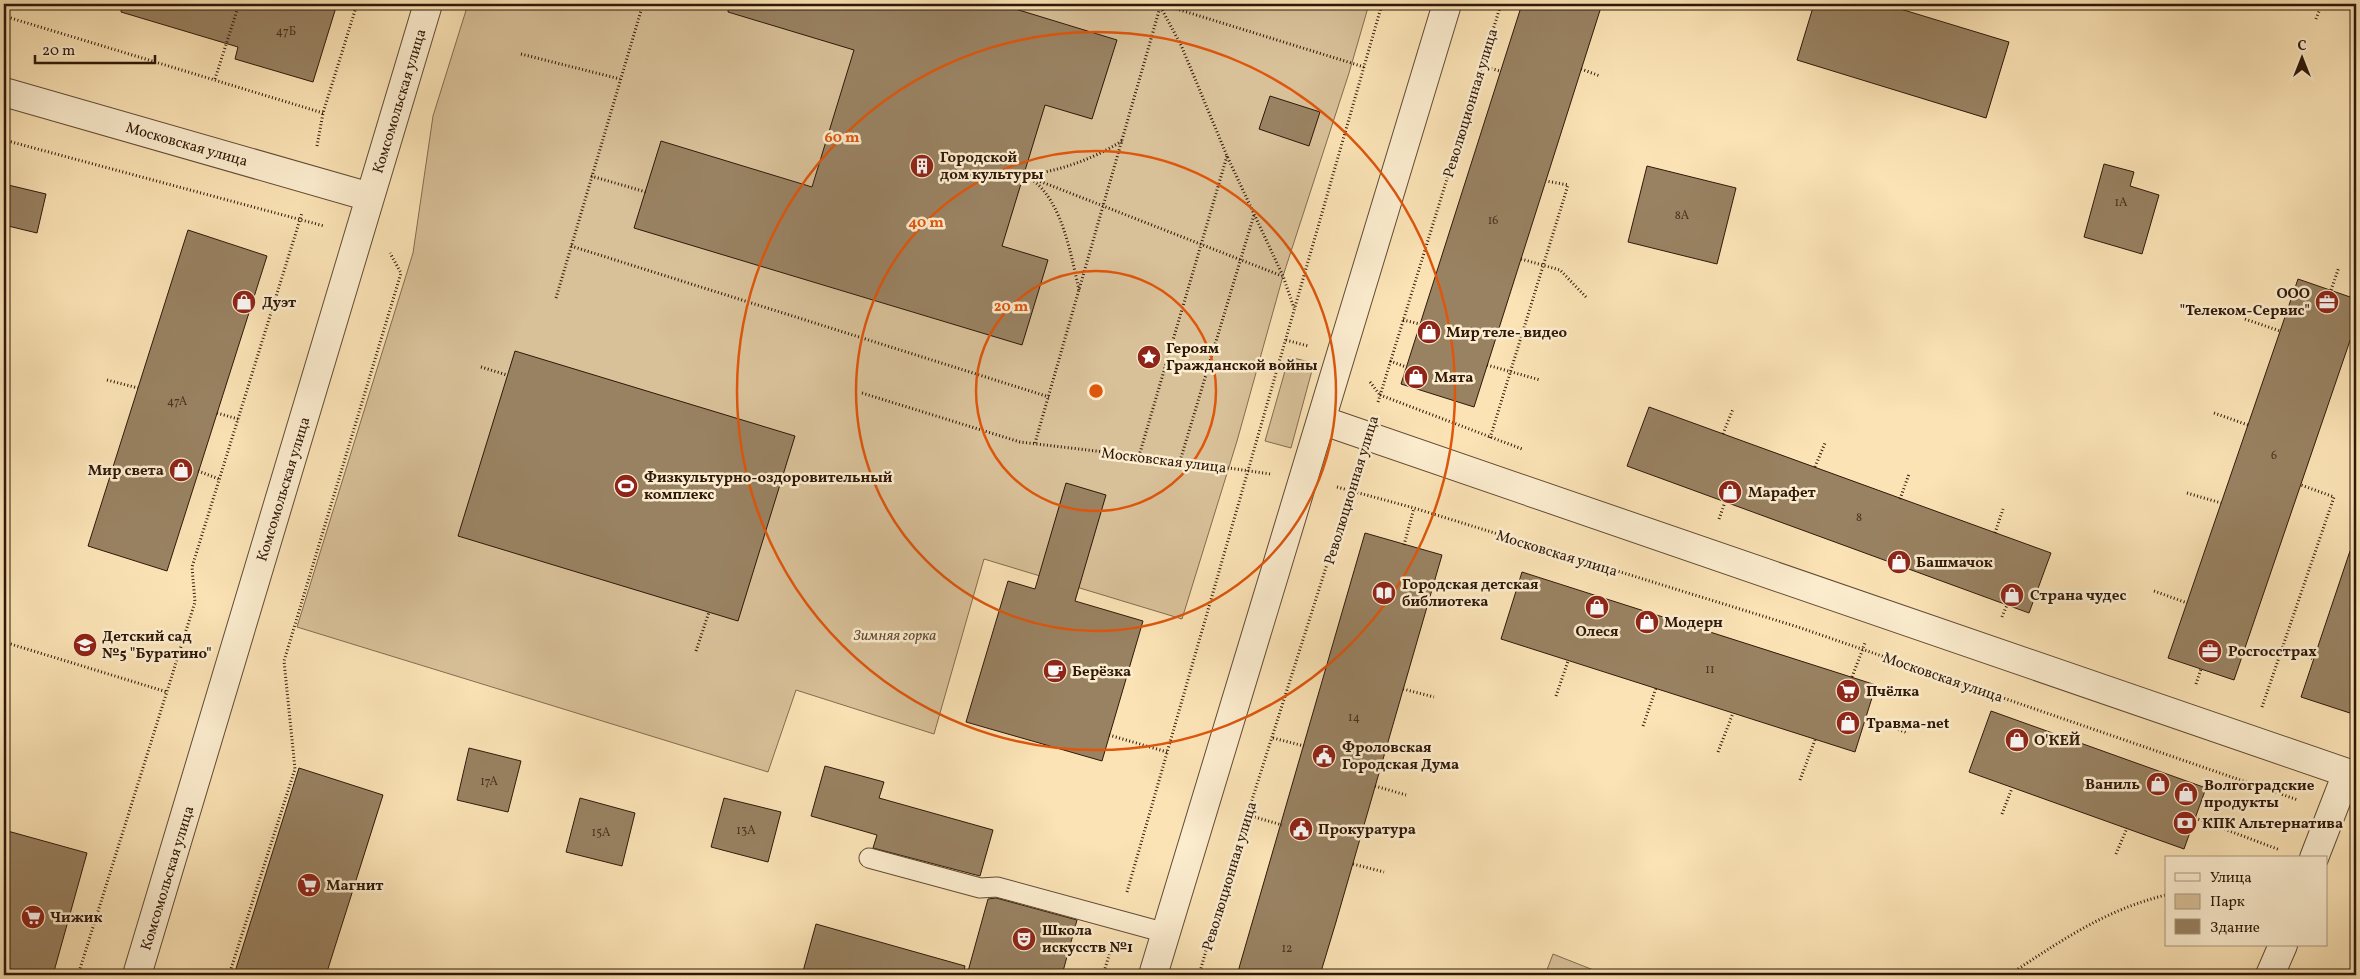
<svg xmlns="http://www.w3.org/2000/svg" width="2360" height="979" font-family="Vollkorn,serif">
	<rect width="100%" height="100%" fill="#fbe3b5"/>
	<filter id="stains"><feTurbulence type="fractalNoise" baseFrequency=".004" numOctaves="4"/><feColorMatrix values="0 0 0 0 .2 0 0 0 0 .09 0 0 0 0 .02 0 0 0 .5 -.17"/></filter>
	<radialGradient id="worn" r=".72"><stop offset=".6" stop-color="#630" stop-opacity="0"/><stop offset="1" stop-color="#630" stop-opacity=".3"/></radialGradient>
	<!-- green -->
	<path fill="#d8c098" stroke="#846c50" d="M468,4H1369L1349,73L1283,276L1237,441L1182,619L984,559L934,734L796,690L768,772L297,627L413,253L433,116Z
		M1289,357L1314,363L1291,448L1265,441Z
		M1553,954L1606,975H1545Z"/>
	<!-- building -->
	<path fill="#998262" stroke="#2f1809" d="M122,4H337L313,82L235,59L238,47L121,12Z
		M729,4H999L1117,40L1092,119L1045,105L1002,246L1048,260L1022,345L634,228L661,141L812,187L854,50L728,12Z
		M1522,4H1602L1474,407L1401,384Z
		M1814,4H1884L2009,42L1986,118L1797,60Z
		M1270,96L1320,112L1309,146L1259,129Z
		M2104,164L2134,172L2130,186L2159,195L2142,254L2084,237Z
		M1647,166L1736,188L1717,264L1628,242Z
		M4,184L46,194L37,233L4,225Z
		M188,230L267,256L167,571L88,546Z
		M2298,279L2356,299V323L2234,680L2168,658Z
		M515,351L795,436L738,621L458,536Z
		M1649,407L2051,553L2029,613L1627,466Z
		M1066,483L1106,495L1075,601L1143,621L1102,761L966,722L1008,581L1035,589Z
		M1365,533L1442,555L1336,922L1320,975H1237Z
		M2350,551L2356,552V715L2301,697Z
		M1522,572L1876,685L1855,752L1501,639Z
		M1991,711L2206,788L2184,849L1969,772Z
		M469,748L521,761L508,812L457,800Z
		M825,766L884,782L879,798L993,830L980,876L873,848L877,835L811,816Z
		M299,768L383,795L326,975H234Z
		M580,798L635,813L622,866L566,852Z
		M724,798L781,812L768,862L711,847Z
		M4,830L87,853L53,975H4Z
		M996,898L1077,920L1062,975H967L988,899Z
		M816,924L965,966L963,975H802Z"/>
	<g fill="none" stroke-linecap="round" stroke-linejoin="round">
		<!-- lane casing -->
		<g stroke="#624b34" stroke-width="21">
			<path id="lane" d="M869,858L980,888L997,887L1166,933"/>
		</g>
		<!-- street casing -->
		<g stroke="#624b34" stroke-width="30">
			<path id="street" d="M4,92L370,197
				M1321,420L2356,776
				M2314,858L2347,773
				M137,975L428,4
				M1153,975L1447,4
				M2270,975L2283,945"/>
		</g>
		<!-- path -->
		<path stroke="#2f1809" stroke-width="3" stroke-dasharray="1 2.5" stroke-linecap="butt" d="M1159,4L1181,45L1227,156L1283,276L1294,308
			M1621,6L1632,4
			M4,16L323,113
			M2316,19L2322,4
			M521,54L620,79
			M1481,66L1500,71
			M1581,69L1600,76
			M215,79L239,4
			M4,140L324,226
			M317,146L323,113L357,4
			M1024,175L1282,276
			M1026,175C1060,171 1093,159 1122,141
			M591,176L646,192
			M1031,179C1062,200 1071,255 1079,290
			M571,246L1049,397
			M1521,259L1560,270L1586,297
			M2331,290L2339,267
			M556,298L643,4
			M2245,319L2280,331
			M1403,320L1420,324
			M1286,340L1308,346
			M1390,361L1406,367
			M1487,365L1540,380
			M481,367L507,375
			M107,380L138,388
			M1370,382L1380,395
			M862,393L1020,442L1180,461L1270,474
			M1380,395L1522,449
			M1378,402L1501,4
			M217,413L238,419
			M2214,413L2248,425
			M1723,434L1733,409
			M1490,438L1568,185L1546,181
			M1035,443L1161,4L1364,67
			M1139,456L1227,156
			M1180,461L1254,215
			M1815,467L1825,443
			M198,471L219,479
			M1337,487L1414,508L1798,627L2298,800
			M2187,493L2221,503
			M1900,499L1909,474
			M1719,519L1725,502
			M1995,533L2003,509
			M1404,545L1414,508
			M2154,591L2187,603
			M1430,599L1459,607
			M2002,617L2007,605
			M4,642L167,692
			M2282,647L2314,659
			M696,651L709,612
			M1852,677L1865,643
			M2196,684L2201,669
			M1403,689L1434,697
			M1556,696L1568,661
			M2262,707L2334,497L2301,485
			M1865,718L1908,733
			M1643,726L1656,688
			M1109,735L1167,752
			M1273,738L1304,746
			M1718,752L1733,713
			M1800,780L1815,740
			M1375,786L1406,795
			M2002,814L2012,788
			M1248,815L1282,825
			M2195,818L2280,850
			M2116,854L2127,828
			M1353,864L1384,872
			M1127,892L1382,4
			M2015,971C2065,938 2108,909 2166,895
			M78,975L195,602L192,567L302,213
			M229,975L295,769L284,661L401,273L390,253
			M1103,975L1111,949
			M1199,975L1223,891L1357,470"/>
		<!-- lane -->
		<use href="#lane" stroke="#fcedcf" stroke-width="19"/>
		<!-- street -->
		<use href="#street" stroke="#fcedcf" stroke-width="28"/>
	</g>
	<!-- distance rings -->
	<g fill="none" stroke="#df560c" stroke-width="2.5">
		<circle cx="1096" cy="391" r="120"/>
		<circle cx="1096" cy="391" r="240"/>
		<circle cx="1096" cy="391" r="359"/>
	</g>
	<!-- icons -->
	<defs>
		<g id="building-disc" transform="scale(1.25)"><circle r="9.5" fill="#8f2418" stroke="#fcedcf"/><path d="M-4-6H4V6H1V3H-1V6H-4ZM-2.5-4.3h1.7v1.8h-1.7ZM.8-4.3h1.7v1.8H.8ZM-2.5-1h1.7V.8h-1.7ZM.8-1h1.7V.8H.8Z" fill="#fff"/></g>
		<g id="shop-disc" transform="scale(1.25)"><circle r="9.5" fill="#8f2418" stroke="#fcedcf"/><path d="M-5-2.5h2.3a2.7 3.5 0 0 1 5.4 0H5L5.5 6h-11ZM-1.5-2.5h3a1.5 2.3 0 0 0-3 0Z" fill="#fff"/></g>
		<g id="office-disc" transform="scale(1.25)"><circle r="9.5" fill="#8f2418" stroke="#fcedcf"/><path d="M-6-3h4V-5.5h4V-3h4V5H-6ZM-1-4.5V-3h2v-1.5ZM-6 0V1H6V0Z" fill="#fff"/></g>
		<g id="sight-disc" transform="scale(1.25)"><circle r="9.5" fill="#8f2418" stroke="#fcedcf"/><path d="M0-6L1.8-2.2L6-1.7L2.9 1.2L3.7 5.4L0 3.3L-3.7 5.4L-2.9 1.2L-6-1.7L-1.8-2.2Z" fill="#fff"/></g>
		<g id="stadium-disc" transform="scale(1.25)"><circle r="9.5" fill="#8f2418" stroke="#fcedcf"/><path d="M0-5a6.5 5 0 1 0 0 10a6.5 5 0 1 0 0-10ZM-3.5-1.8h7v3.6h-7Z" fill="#fff"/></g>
		<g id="library-disc" transform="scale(1.25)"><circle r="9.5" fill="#8f2418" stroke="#fcedcf"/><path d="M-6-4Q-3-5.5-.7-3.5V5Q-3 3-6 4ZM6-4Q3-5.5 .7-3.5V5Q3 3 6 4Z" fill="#fff"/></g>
		<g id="school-disc" transform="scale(1.25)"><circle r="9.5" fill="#8f2418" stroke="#fcedcf"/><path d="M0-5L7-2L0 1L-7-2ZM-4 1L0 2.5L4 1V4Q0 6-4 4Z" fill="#fff"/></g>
		<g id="cafe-disc" transform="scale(1.25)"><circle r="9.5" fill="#8f2418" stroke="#fcedcf"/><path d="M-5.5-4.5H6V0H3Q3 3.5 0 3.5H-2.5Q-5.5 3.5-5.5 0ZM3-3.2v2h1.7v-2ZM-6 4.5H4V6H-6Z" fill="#fff"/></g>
		<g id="supermarket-disc" transform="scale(1.25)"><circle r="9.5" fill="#8f2418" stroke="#fcedcf"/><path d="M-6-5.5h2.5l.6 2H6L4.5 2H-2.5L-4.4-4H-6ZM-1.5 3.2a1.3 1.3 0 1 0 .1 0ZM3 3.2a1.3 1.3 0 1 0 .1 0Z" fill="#fff"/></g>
		<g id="civic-disc" transform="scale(1.25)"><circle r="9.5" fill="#8f2418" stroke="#fcedcf"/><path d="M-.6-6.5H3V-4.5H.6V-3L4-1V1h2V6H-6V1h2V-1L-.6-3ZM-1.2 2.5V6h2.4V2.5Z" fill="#fff"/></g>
		<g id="bank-disc" transform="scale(1.25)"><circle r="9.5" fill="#8f2418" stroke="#fcedcf"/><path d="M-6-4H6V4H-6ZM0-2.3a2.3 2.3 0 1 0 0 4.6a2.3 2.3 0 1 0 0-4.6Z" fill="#fff"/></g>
		<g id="theatre-disc" transform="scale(1.25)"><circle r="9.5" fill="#8f2418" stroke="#fcedcf"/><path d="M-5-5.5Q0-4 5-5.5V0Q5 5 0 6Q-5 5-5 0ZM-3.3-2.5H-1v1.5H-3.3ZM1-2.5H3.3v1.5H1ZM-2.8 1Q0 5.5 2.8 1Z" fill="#fff"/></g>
	</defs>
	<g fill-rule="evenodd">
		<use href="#building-disc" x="922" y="166"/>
		<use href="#shop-disc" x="244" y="302"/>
		<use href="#office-disc" x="2327" y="302"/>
		<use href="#shop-disc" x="1429" y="332"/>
		<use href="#sight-disc" x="1149" y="357"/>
		<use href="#shop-disc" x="1416" y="377"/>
		<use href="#shop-disc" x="181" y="470"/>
		<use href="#stadium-disc" x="626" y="486"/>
		<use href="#shop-disc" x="1730" y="492"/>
		<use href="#shop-disc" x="1899" y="562"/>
		<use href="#library-disc" x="1384" y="593"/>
		<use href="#shop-disc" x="2012" y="595"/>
		<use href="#shop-disc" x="1597" y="607"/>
		<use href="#shop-disc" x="1647" y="622"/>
		<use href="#school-disc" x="85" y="645"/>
		<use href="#office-disc" x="2210" y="651"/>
		<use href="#cafe-disc" x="1055" y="671"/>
		<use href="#supermarket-disc" x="1848" y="691"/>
		<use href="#shop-disc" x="1848" y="723"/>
		<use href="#shop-disc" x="2017" y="740"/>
		<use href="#civic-disc" x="1324" y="756"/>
		<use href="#shop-disc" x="2158" y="784"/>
		<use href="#shop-disc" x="2186" y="794"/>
		<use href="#bank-disc" x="2185" y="823"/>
		<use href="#civic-disc" x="1301" y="829"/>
		<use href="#supermarket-disc" x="309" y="885"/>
		<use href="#supermarket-disc" x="33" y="917"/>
		<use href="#theatre-disc" x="1024" y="939"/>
	</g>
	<g text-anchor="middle" stroke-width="5" stroke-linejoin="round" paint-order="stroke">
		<!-- number labels -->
		<g font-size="12" fill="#4a321f">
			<text x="286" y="35">47Б</text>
			<text x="2121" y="206">1А</text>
			<text x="1682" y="219">8А</text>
			<text x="1493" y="224">16</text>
			<text x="177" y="405">47А</text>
			<text x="2274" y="459">6</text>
			<text x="1859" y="521">8</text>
			<text x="1710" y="673">11</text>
			<text x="1354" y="721">14</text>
			<text x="489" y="785">17А</text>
			<text x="746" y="834">13А</text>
			<text x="601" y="836">15А</text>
			<text x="1287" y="952">12</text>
		</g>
		<!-- street labels -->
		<g font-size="15" fill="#2f1809" stroke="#fcedcf">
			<text transform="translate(399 101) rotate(-73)" y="5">Комсомольская улица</text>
			<text transform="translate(1470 103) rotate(-73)" y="5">Революционная улица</text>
			<text transform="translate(187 144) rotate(16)" y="5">Московская улица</text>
			<text transform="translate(1164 460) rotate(7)" y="5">Московская улица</text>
			<text transform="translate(283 489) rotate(-73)" y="5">Комсомольская улица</text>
			<text transform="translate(1351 490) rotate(-73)" y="5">Революционная улица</text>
			<text transform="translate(1557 553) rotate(17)" y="5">Московская улица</text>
			<text transform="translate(1943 677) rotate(19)" y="5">Московская улица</text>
			<text transform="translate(1229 876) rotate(-73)" y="5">Революционная улица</text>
			<text transform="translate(167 878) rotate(-73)" y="5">Комсомольская улица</text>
		</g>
		<!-- poi labels -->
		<g font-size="15" font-weight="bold" fill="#2f1809" stroke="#fcedcf" text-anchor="start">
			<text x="940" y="162">Городской<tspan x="940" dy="17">дом культуры</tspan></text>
			<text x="2310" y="298" text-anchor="end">ООО<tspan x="2310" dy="17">"Телеком-Сервис"</tspan></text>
			<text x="262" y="307">Дуэт</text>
			<text x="1446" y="337">Мир теле- видео</text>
			<text x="1166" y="353">Героям<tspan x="1166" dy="17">Гражданской войны</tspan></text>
			<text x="1434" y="382">Мята</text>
			<text x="164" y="475" text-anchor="end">Мир света</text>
			<text x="644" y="482">Физкультурно-оздоровительный<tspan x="644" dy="17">комплекс</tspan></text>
			<text x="1748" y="497">Марафет</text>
			<text x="1916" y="567">Башмачок</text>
			<text x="1402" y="589">Городская детская<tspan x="1402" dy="17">библиотека</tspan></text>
			<text x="2030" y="600">Страна чудес</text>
			<text x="1664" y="627">Модерн</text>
			<text x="1597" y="636" text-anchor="middle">Олеся</text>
			<text x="102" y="641">Детский сад<tspan x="102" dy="17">№5 "Буратино"</tspan></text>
			<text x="2228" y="656">Росгосстрах</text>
			<text x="1072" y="676">Берёзка</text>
			<text x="1866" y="696">Пчёлка</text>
			<text x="1866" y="728">Травма-net</text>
			<text x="2034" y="745">О'КЕЙ</text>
			<text x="1342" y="752">Фроловская<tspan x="1342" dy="17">Городская Дума</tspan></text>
			<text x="2140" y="789" text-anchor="end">Ваниль</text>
			<text x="2204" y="790">Волгоградские<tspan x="2204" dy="17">продукты</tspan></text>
			<text x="2202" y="828">КПК Альтернатива</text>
			<text x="1318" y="834">Прокуратура</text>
			<text x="326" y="890">Магнит</text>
			<text x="50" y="922">Чижик</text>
			<text x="1042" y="935">Школа<tspan x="1042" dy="17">искусств №1</tspan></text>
		</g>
		<!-- park labels -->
		<g font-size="15" font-style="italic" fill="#624a34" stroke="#fcedcf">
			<text x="895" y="640">Зимняя горка</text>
		</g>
	</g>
	<circle cx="1096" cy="391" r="8" fill="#df560c" stroke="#fcedcf" stroke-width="2.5"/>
	<g font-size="15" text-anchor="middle" font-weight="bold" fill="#df560c" stroke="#fcedcf" stroke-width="5" stroke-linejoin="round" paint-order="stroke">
		<text x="842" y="142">60 m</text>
		<text x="926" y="227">40 m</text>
		<text x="1011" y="311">20 m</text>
	</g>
	<!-- margin -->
	<rect width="2360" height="979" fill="none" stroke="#fbe3b5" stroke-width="20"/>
	<rect x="5" y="5" width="2350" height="969" fill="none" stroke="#2f1809" stroke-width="2.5"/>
	<rect x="10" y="10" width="2340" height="959" fill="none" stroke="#2f1809"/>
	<!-- legend -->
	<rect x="2165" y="856" width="162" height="90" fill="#fcedcf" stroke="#aa9880"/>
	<rect x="2175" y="873" width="25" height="8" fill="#fcedcf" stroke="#aa9880"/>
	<text x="2210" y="882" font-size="15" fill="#2f1809">Улица</text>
	<rect x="2175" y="894" width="25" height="15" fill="#d8c098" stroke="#aa9880"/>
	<text x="2210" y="906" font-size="15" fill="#2f1809">Парк</text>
	<rect x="2175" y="919" width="25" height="15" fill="#998262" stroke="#aa9880"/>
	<text x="2210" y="932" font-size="15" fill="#2f1809">Здание</text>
	<!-- north arrow -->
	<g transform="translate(2302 58)" stroke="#fcedcf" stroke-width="4" paint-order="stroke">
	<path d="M0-4L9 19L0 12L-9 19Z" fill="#2f1809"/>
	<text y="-8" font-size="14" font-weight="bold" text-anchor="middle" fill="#2f1809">С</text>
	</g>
	<!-- scale -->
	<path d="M35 55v8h120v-8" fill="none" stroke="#2f1809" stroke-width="2.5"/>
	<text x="42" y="55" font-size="15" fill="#2f1809" stroke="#fcedcf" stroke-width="4" paint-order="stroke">20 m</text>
	<rect width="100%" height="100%" filter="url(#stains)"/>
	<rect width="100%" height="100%" fill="url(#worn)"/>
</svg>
